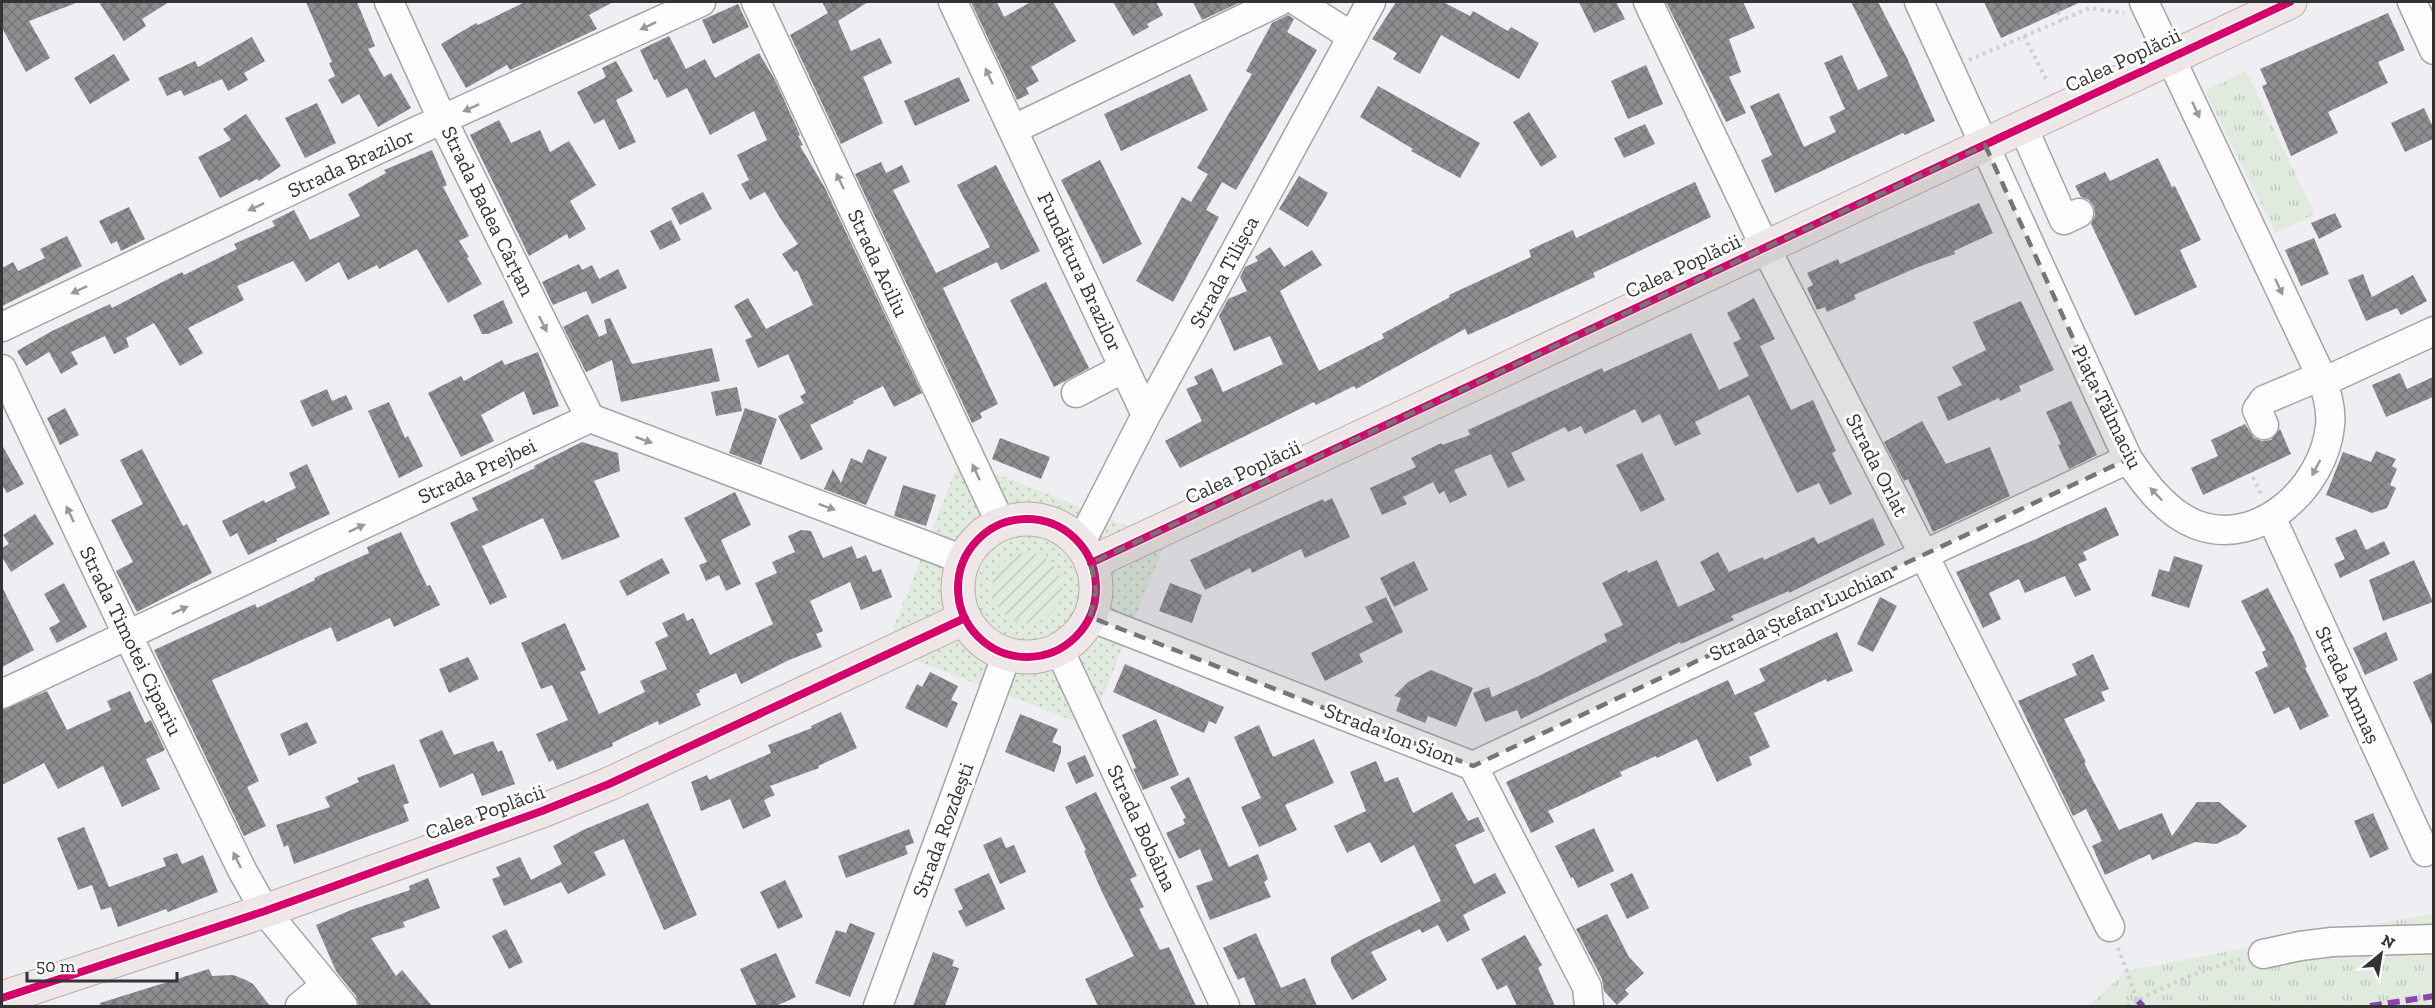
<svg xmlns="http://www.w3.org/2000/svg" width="2435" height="1008" font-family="'Zilla Slab',serif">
	<defs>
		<pattern id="grass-dots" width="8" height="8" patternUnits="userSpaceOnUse" patternTransform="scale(1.5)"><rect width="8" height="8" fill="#e0ebde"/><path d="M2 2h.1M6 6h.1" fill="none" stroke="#c1cabf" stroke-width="1.8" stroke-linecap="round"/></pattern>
		<pattern id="park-tufts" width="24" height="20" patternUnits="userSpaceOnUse" patternTransform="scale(1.5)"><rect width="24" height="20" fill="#e0ebde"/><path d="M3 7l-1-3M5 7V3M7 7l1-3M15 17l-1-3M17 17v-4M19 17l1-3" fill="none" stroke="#c1cabf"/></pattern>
		<pattern id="garden-furrows" width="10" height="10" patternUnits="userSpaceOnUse" patternTransform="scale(1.5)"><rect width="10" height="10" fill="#e0ebde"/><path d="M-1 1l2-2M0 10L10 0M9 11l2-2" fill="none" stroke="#c1cabf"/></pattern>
		<pattern id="building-cross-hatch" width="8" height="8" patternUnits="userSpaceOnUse" patternTransform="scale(1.5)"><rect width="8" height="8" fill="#8e8e91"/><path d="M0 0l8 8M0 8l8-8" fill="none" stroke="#757577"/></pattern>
	</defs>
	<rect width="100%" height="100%" fill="#efeff3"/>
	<!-- grass -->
	<path fill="url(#grass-dots)" d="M960,459L1166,542L1090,727L885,649Z"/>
	<!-- park -->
	<path fill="url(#park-tufts)" d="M2246,71L2315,214L2275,233L2205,91Z
		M2433,914V1006H2089L2126,971L2319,934Z"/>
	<!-- garden -->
	<path fill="url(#garden-furrows)" d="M992 588a35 35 0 1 1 70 0a35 35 0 1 1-70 0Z"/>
	<!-- building -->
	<path fill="url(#building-cross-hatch)" d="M2,2H76V3L29,21L50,58L26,72L2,28Z
		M99,2H169L142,19L146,26L124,41Z
		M306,2H357L375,46L368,49L384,77L391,73L411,108L378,127L359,94L342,104L328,80L335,76L329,63L332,62Z
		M525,2H613L589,15L597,29L510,70L507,65L466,88L441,44L476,23L478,25Z
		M822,2H868L838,21L851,51L880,38L892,63L863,77L883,123L841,144L790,35L828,13Z
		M971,2H997L1004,17L1031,2H1053L1076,41L1031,67L1039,81L1026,88L1029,94L1017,100Z
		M1113,2H1156L1163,15L1147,24L1149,27L1133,36Z
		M1193,2H1241L1202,20Z
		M1396,2H1443L1470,16L1473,11L1508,31L1511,27L1539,43L1519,79L1441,35L1420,74L1393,59L1397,53L1372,39Z
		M1579,2H1616L1625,19L1594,33Z
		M1666,2H1743L1755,28L1729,39L1741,72L1729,77L1746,113L1726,122Z
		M1851,2H1878L1907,58L1935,121L1905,135L1903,133L1775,193L1761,160L1772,155L1750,106L1779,93L1804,147L1836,132L1829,117L1845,109L1824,63L1842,55L1858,90L1888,76Z
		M1984,2H2081L2001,38Z
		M738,4L749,27L713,44L702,20Z
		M2388,13L2405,50L2378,62L2388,83L2328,112L2338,133L2291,156L2262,86L2267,84L2260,69Z
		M1288,15L1294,19L1287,32L1317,50L1236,190L1222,182L1206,210L1219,217L1173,302L1136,281L1182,197L1191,202L1208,174L1197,168L1252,74L1246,71L1272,23Z
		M669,36L686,69L705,59L715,78L759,53L775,80L800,135L798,136L803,145L800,146L825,188L922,393L894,407L883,386L853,401L854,403L810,425L823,449L801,460L778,416L804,403L800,396L806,393L788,354L758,368L745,340L752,337L734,306L748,298L766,329L813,305L797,270L794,272L782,254L798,244L780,218L765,192L750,200L741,184L749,180L737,155L767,140L754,111L710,135L687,88L667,98L657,79L654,80L640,50Z
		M252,37L265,61L244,73L248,80L228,91L222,79L184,96L181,90L167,96L158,78L195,61L198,67Z
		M114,54L130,80L90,104L74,78Z
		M616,61L633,91L616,100L636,142L619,150L604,119L594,124L577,92L606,77L602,68Z
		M1646,65L1663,104L1628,119L1611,81Z
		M1190,74L1208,110L1121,151L1104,114Z
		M959,77L970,101L915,126L904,101Z
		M1378,86L1480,143L1460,178L1411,151L1413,149L1360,117Z
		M317,103L336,143L305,158L285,118Z
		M2424,108L2433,127V139L2405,152L2391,123Z
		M1529,112L1557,157L1541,167L1513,122Z
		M246,114L281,166L259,181L257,179L220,198L198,157L231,140L223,129Z
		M499,120L511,143L540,130L550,152L569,141L596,185L570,201L586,229L569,239L567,234L529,256L470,135Z
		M1645,124L1655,144L1624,158L1614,138Z
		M432,150L447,185L443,187L469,236L459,241L469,257L467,258L482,284L453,300L448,303L417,249L379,269L377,265L348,280L339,262L306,282L293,261L237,286L244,300L188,328L203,353L180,366L154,323L126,338L129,347L114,354L105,336L71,352L78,364L61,374L49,352L26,366L17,351L52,331L110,304L112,308L182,272L184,275L237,249L234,244L275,226L272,221L294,210L310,240L360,216L348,194L386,173L384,170Z
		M2158,158L2172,187L2175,186L2201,240L2180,250L2197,287L2135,316L2091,224L2095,215L2094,207L2089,200L2081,197L2075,186L2105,172L2110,181Z
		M1100,160L1142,244L1103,264L1061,180Z
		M881,162L886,173L902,165L910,182L893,190L936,273L990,247L957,185L996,165L1040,251L1001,270L997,262L943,288L998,404L980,413L982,418L972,423L855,174Z
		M1299,176L1328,193L1308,227L1279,209Z
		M1695,182L1711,217L1593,273L1595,277L1468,335L1465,329L1356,389L1354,386L1316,405L1314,402L1180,468L1165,441L1202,421L1186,389L1198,384L1194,377L1212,368L1223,392L1283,364L1270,336L1234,351L1219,316L1228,299L1247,291L1240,277L1245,267L1258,261L1255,257L1270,247L1284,267L1312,250L1322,265L1280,291L1319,371L1384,338L1382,334L1450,297L1449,295L1531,257L1529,250L1573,230L1576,238Z
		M703,192L712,209L680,225L671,208Z
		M1979,203L1993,233L1954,251L1955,254L1918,267L1854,295L1856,299L1827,312L1825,307L1817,310L1807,288L1813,285L1807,273L1838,259L1840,264Z
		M129,207L145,239L121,251L117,241L111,244L99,221Z
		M2335,213L2342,227L2319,239L2311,223Z
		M671,220L681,240L660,250L650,231Z
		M67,236L82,266L2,306V268L13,262L18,271L45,258L40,249Z
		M2314,238L2329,274L2301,286L2285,250Z
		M579,264L582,270L592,265L599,279L618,269L627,288L592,304L586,291L553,305L542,282Z
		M2363,274L2372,297L2413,275L2427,301L2401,315L2397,308L2366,321L2348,280Z
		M1046,282L1089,368L1054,387L1010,300Z
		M1754,298L1775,339L1760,346L1791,410L1813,400L1836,451L1832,453L1852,494L1830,505L1819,483L1797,493L1749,395L1695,422L1701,434L1675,446L1660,414L1642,423L1635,409L1585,434L1581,426L1568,432L1565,427L1511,453L1525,480L1508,488L1491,454L1454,470L1467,495L1450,503L1444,491L1439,494L1433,482L1403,497L1407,504L1382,515L1370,488L1416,467L1411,458L1441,443L1442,445L1470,435L1468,430L1602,368L1604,372L1691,333L1719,390L1749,376L1733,343L1741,339L1727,313Z
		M503,300L513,323L488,334H482L473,315Z
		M2021,301L2054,370L2019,386L2021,391L2000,401L1999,398L1948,421L1937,397L1962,385L1952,367L1986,350L1973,322Z
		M588,314L599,337L607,333L604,320L610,318L632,364L712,348L720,381L621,402L612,360L586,372L563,327Z
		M538,352L559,406L533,415L524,391L481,415L494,441L461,457L428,393L461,376L464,381L502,360L505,365Z
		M2400,373L2407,389L2433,377V397L2386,417L2372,385Z
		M737,387L742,411L716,416L711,392Z
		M327,389L332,401L346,395L353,409L312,427L300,401Z
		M2071,401L2097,455L2069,469L2058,445L2061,444L2046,412Z
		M389,402L405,438L408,436L423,466L399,478L368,411Z
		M65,408L79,435L60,445L47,418Z
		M745,408L777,419L761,465L729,453Z
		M1922,421L1946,464L1990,447L2010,496L1933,532L1908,479L1904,481L1884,442Z
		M2245,424L2254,438L2262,441L2271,440L2280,429L2291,454L2203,495L2191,468L2218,456L2211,440Z
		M1000,438L1050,457L1041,479L992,459Z
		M582,442L618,453L620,471L594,481L620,537L562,560L543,518L482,546L507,597L490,605L450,523L478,510L472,498L535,468L534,466Z
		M2,445L24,484L7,493L2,485Z
		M142,449L183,526L187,524L212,573L137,612L116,571L133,562L111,520L143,504L120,460Z
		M868,449L887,457L866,505L824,489L833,469L841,483L851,458L862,463Z
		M2376,451L2396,459L2392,466L2397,469L2390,485L2396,488L2387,508L2372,513L2326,495L2343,452L2371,462Z
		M1642,453L1665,500L1641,512L1616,465Z
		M307,464L330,514L276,539L277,541L248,555L237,533L230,537L222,521L264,500L265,503L296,488L289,473Z
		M903,485L936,495L926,526L894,516Z
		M735,492L751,525L721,540L741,584L726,591L719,575L706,581L699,565L707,562L684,518Z
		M1332,498L1350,537L1305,558L1301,549L1252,573L1250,568L1205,590L1190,560L1276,520L1323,499L1324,502Z
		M2106,507L2119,535L2083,552L2087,560L2078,564L2091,590L2075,597L2065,576L2025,593L2019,579L1989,593L2001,619L1983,628L1956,572L2034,540Z
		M35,514L54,544L11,572L2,557V548L9,544L3,535Z
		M1873,518L1885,545L1789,593V591L1731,616L1734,620L1681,644L1680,642L1521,719L1517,710L1485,722L1473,693L1489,687L1492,697L1541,675L1607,641L1604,634L1623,625L1602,583L1627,570L1628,573L1657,560L1678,607L1715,590L1700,562L1718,552L1729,572L1763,557L1764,560L1814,537L1818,544Z
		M2356,529L2366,550L2384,541L2390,554L2340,578L2334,564L2345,559L2335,538Z
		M801,530L811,531L823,558L852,546L857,559L866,555L873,572L881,569L892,597L861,610L850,582L810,601L823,631L816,634L822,647L789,660L741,684L736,673L699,690L700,692L696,694L701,705L659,725L658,721L612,743L613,746L557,770L553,760L549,762L536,734L568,720L552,685L541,689L521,643L565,623L586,670L580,672L599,714L645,692L640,681L667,669L655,642L668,636L662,623L684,613L687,621L693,618L710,655L773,624L755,583L777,573L772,562L795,552L788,536Z
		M401,532L427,586L430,585L440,605L394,627L390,618L337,642L331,627L212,680L259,781L247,787L266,826L244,836L154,650L255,604L257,608L315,580L314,578L369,553L367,547Z
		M2174,556L2203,565L2189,608L2151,596L2159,569L2169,572Z
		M662,558L670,573L627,596L619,581Z
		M2414,560L2433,602L2383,621L2369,580Z
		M1414,561L1428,590L1394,607L1380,578Z
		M64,583L87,627L57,643L49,628L60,622L44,594Z
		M1170,583L1202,595L1192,623L1159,611Z
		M2,587L34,650L2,667Z
		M2268,588L2294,638L2307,667L2305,668L2329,716L2300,730L2289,707L2274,714L2255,672L2268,666L2262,652L2266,650L2241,601Z
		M1386,597L1403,632L1359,654L1363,662L1325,681L1311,653L1373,622L1365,607Z
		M1880,597L1897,606L1873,652L1857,644Z
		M1837,632L1853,671L1827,682L1826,679L1754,713L1770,747L1749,757L1752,765L1717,782L1697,739L1657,758L1656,756L1620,772L1622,776L1548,811L1554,822L1531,833L1506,782L1728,680L1735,695L1765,681L1759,669Z
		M2386,632L2398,660L2365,675L2353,648Z
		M2093,654L2109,689L2101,692L2105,701L2064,719L2086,762L2084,763L2119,830L2162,813L2172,836L2197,802H2219L2247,826L2238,834L2216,844L2195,842L2152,860L2150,854L2105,875L2092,846L2102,841L2086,809L2073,816L2018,701L2077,675L2072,664Z
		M468,657L479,679L449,693L439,669Z
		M1125,664L1224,707L1216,724L1209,721L1204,733L1113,692Z
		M1431,670L1473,688L1456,727L1428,716L1425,723L1396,711L1401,698L1394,696L1408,682Z
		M930,672L958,686L951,700L958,703L947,728L905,708L917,684L922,687Z
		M2433,672V727L2413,682Z
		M47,691L67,730L111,710L107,701L130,691L145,723L151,720L165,750L146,759L160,789L122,807L103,766L58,789L44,763L2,785V710Z
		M841,712L857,748L818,766L819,768L770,786L775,795L764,800L771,816L743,829L730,799L701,811L691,782L707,775L709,780L771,753L768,745L812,728L811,726Z
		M1020,714L1058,729L1052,742L1061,746V752L1054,772L1005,752Z
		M1156,719L1179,775L1143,790L1133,769L1136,768L1122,735Z
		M307,722L317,743L289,756L280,734Z
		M1259,725L1273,757L1314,739L1334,783L1285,805L1297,830L1259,847L1241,807L1261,798L1234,737Z
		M442,730L454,755L493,741L498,752L502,750L515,784L482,796L473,773L440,788L419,740Z
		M1085,755L1094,776L1076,784L1067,763Z
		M1376,761L1385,782L1398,777L1413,813L1452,792L1468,821L1478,817L1485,831L1455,845L1474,884L1495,873L1506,893L1463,915L1470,930L1447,942L1438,925L1422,933L1420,929L1371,952L1387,980L1352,1000L1331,963V957L1363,939L1441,901L1414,845L1381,863L1370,842L1347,853L1334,826L1366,811L1350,772Z
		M394,764L409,803L403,805L409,821L294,864L288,845L284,847L276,825L330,807L325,797L359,782L357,778Z
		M1189,777L1229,867L1258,854L1268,879L1264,882L1271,897L1210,920L1196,886L1213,880L1200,849L1179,859L1166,833L1185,824L1183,819L1186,818L1170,787Z
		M1096,792L1137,876L1130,879L1144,907L1139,909L1160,950L1169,947L1196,1006H1098L1085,979L1134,956L1102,892L1084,851L1086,850L1065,807Z
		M648,803L697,915L664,930L624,839L594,852L606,875L568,894L561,882L504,906L492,879L500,876L496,867L520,857L531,880L562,864L553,846L583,830Z
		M2373,813L2389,849L2370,858L2354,821Z
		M84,827L109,887L166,866L163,858L177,853L182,864L203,855L218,892L168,912L166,909L118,927L111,907L101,910L92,885L78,890L57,838Z
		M1594,828L1614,871L1578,888L1573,877L1571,878L1555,846Z
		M909,829L914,843L905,846L908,854L846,878L838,856Z
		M1001,837L1006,848L1014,845L1026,872L1000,884L983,845Z
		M989,873L1005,909L966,927L958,911L963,909L954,889Z
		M1632,873L1649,908L1627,919L1610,884Z
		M428,878L440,908L403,922L405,927L371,938L396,976L402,970L432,1006H359L356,996L336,971L316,925L351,910L410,890L409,886Z
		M785,880L803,917L778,929L760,892Z
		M1607,914L1629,957L1644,973L1625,990L1629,994L1617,1005L1604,991L1602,979L1576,929Z
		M850,923L875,933L850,997L815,983L836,930L846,933Z
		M506,929L523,962L509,969L492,936Z
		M1256,933L1281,988L1305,978L1317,1006H1256L1244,977L1238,980L1223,948Z
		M1525,935L1542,965L1538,968L1555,1006H1517L1507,985L1497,990L1481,959Z
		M933,952L954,960L952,966L959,968L945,1006H913Z
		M776,953L796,997L776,1006H757L740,969Z
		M209,969L212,976L233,975L246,980L253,984L270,1006H101L100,1003Z"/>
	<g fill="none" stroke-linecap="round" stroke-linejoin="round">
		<!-- minor casing -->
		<g stroke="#a4a4a7" stroke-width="31">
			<path id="minor" d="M389,2L443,121L590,418
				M756,2L1001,524
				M953,2L1146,415
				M1298,2L1351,36
				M1648,2L1765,247L1924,555L2110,927
				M1919,2L2128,459C2145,484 2167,514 2197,525C2260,548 2324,486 2330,426C2332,409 2327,392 2321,376L2144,2
				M2412,2L2434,50
				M2023,127L2064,220L2079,213
				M1014,129L1278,2
				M2,327L419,130L701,2
				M2,369L128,636L242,870L265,911L343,1006
				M2323,382L2434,331
				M1076,393L1124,368
				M2264,425L2257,410L2264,400L2321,376
				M2271,517L2425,852
				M1080,544L1146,415L1371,2
				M1090,617L1473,766L1587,987L1589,1006
				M1059,649L1225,1006
				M2,694L590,418L964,560
				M1473,766L2128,459
				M2263,954L2300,946L2332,942L2434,939
				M300,1006L326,985
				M878,1006L1007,654"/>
		</g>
		<!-- major casing -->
		<g stroke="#b9abac" stroke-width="35">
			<path id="major" d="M958 588a69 69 0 1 1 138 0a69 69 0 1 1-138 0Z
				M1091,563L2290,2
				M2,998L265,911L542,811L609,784L965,618"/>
		</g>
		<!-- path -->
		<path stroke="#cfcfd0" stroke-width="4" stroke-dasharray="3 4.5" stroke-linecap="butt" d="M2058,12L2063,20
			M2024,36L2047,81
			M1969,60L2090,8L2124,13
			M2253,477L2261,494
			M2118,948L2138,1001
			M2127,1006C2163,987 2202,969 2242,959"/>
		<!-- minor -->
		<use href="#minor" stroke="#fdfdfd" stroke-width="28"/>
		<!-- major -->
		<use href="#major" stroke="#efe7e7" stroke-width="33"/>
		<!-- quiet -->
		<path stroke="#8e44ad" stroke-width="6" stroke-dasharray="12 6" stroke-linecap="butt" d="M2138,1001L2143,1006
			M2370,1006L2434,996"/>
		<!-- cycleway casing -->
		<g stroke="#fff" stroke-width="11">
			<path id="cycleway" d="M958 588a69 69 0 1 1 138 0a69 69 0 1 1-138 0Z
				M1091,563L2290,2
				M2,998L265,911L542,811L609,784L965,618"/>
		</g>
		<!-- cycleway -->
		<use href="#cycleway" stroke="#d6006c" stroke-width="8"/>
	</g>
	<!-- one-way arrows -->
	<defs><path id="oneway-solid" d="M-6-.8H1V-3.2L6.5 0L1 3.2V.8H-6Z" transform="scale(1.5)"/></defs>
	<g fill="#98989a">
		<use href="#oneway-solid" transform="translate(648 26) rotate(155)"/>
		<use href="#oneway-solid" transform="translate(989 76) rotate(-115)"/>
		<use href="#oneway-solid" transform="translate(471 108) rotate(155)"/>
		<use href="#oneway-solid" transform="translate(2196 110) rotate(65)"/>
		<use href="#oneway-solid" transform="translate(840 181) rotate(-115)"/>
		<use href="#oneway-solid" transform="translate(256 207) rotate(155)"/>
		<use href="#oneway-solid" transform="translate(2279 287) rotate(65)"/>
		<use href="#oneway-solid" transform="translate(79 290) rotate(155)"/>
		<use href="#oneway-solid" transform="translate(543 324) rotate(64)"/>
		<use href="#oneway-solid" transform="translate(644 440) rotate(20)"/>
		<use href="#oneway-solid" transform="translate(2316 468) rotate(118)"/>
		<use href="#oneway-solid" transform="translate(976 472) rotate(-115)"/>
		<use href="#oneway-solid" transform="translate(2156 494) rotate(-134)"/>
		<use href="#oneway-solid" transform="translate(827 507) rotate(20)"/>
		<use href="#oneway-solid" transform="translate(70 514) rotate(-115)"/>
		<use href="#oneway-solid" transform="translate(357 528) rotate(-25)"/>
		<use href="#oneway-solid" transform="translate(180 610) rotate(-25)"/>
		<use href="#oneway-solid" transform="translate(237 860) rotate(-116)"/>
	</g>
	<!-- marked area -->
	<path fill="#757578" fill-opacity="0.2" stroke="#757578" stroke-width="4.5" stroke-dasharray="12 8" stroke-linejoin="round" d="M1985,145L2128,459L1473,766L1090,617L1096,591L1091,563Z"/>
	<g text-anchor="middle" stroke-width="6" stroke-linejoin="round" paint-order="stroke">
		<!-- street labels -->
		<g font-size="21" fill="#333336" stroke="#fff">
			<text transform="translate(2123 60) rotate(-25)" y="7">Calea Poplăcii</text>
			<text transform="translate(351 163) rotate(-25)" y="7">Strada Brazilor</text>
			<text transform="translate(488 211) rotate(64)" y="7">Strada Badea Cârțan</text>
			<text transform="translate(878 263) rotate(65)" y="7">Strada Aciliu</text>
			<text transform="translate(1683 266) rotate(-25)" y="7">Calea Poplăcii</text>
			<text transform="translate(1080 272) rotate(65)" y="7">Fundătura Brazilor</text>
			<text transform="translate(1224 272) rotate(-62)" y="7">Strada Tilișca</text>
			<text transform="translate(2107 407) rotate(64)" y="7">Piața Tălmaciu</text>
			<text transform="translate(1877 465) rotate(63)" y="7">Strada Orlat</text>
			<text transform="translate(477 471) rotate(-25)" y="7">Strada Prejbei</text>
			<text transform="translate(1243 472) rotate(-25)" y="7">Calea Poplăcii</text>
			<text transform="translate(1801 613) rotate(-25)" y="7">Strada Ștefan Luchian</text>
			<text transform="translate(131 641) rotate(64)" y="7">Strada Timotei Cipariu</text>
			<text transform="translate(2348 685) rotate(65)" y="7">Strada Amnaș</text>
			<text transform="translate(1390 734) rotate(21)" y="7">Strada Ion Sion</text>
			<text transform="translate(485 812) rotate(-20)" y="7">Calea Poplăcii</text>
			<text transform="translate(1142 828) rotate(65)" y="7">Strada Bobâlna</text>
			<text transform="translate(943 830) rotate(-70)" y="7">Strada Rozdești</text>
		</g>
	</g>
	<!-- border -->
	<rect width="2435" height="1008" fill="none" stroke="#333336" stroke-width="6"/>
	<!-- north arrow -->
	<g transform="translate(2381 954) rotate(30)" stroke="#ffffff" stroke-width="4.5" paint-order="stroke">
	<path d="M0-4.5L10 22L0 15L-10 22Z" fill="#333336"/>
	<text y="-9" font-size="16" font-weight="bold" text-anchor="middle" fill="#333336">N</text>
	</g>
	<!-- scale -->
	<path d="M27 972v9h150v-9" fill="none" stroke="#333336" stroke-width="3"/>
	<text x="36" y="972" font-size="18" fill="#333336" stroke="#ffffff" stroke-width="4.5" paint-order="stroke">50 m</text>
</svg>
